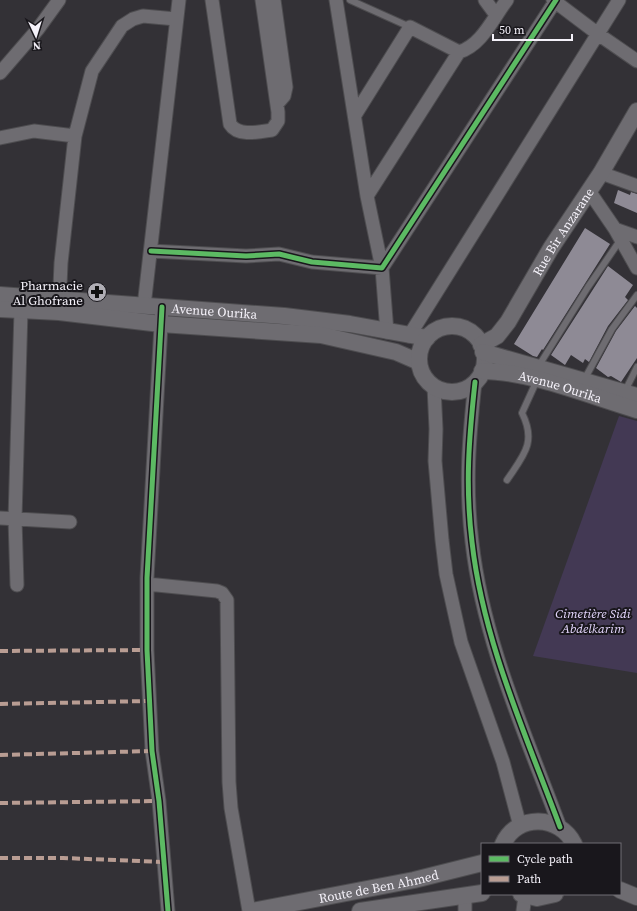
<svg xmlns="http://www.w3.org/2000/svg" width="637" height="911" viewBox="0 0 637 911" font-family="'Source Serif 4',serif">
  <rect width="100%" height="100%" fill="#333136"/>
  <path fill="#433954" d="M619 416 637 421V673L533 656Z"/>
  <path fill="#8e8a95" d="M618 190 630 195 631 192 637 194V213L614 203Z
    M585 228 610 244 543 350 542 349 537 357 533 356 514 344Z
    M608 266 633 285 625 297 628 300 608 326 589 362 585 359 583 363 571 355 565 365 551 355Z
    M635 306 637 308V358L621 382 611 376 608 377 596 368 616 331Z"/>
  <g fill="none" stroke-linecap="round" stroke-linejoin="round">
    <defs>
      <path id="service" d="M350 0 410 27
        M538 367 588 287 621 239
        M584 380 612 329 637 295
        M625 391 637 367
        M507 480C523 456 537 443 522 413L537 380"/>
      <path id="minor" d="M212 0 230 124C238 137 259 132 272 130L278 121V112L262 0
        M274 0 286 87 284 96 277 104
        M336 0 367 196 382 268 387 332
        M485 0 496 15
        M553 0 598 34 637 61
        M0 73 38 29 59 0
        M355 115 410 27 459 52
        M0 138 34 131 75 136
        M601 173 637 186
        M589 191 615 229 637 268
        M367 196 459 52C482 45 493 18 507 0
        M615 229 637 237
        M151 251 246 256 279 254 312 262 382 268 556 0
        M144 306 179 0
        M162 307 147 578V650L152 751 159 801 168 911
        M59 309 61 263 75 136 92 71 122 26 133 19 143 16 176 19
        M409 336 619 0
        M475 382C469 438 465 485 472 542 483 641 526 735 560 827
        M434 387 436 429 435 461 442 540 446 574 461 642 503 762 520 826
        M0 518 70 522
        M147 584 217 591 222 593 227 600 229 782 231 808 249 911
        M17 585 15 519 21 310
        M465 911V896
        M523 911 525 896"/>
      <g id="tertiary">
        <path id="s1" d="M0 295 284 316 350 324 427 338"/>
        <path d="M0 309 59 312 161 324 321 335 396 352 419 362"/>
        <circle cx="452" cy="359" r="33"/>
        <path id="s2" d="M481 345 497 336 508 322 551 248 601 173 637 111"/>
        <path d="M483 352 637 396"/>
        <path id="s3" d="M482 371C530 371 590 396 637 410"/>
        <path d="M503 844C517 813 560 815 574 844"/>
        <path d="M620 890 637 897"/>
        <path d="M521 894 537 898 555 894"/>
        <path id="s4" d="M252 911 414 880 482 863"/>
        <path d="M360 911 482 893"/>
      </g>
    </defs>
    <use href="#service" stroke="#4e4d50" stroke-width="8"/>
    <use href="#minor" stroke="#4e4d50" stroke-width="15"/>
    <use href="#tertiary" stroke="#4e4d50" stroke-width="18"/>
    <use href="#service" stroke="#6e6c71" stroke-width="6"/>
    <use href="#minor" stroke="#6e6c71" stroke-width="13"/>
    <use href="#tertiary" stroke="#6e6c71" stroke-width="16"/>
    <path stroke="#b99d93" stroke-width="4" stroke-dasharray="8 4" stroke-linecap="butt" d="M0 651 147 650
      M0 704 149 701
      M0 755 152 751
      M0 803 159 801
      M0 858H63L164 862"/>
    <defs>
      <path id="cycleway" d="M151 251 246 256 279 254 312 262 382 268 556 0
        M162 307 147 578V650L152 751 159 801 168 911
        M475 382C469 438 465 485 472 542 483 641 526 735 560 827"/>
    </defs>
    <use href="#cycleway" stroke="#19171c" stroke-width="8"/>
    <use href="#cycleway" stroke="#5cba63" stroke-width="5"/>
  </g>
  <defs>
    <symbol id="pharmacy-disc" viewBox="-11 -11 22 22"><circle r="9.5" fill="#b0aeb5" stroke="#19171c"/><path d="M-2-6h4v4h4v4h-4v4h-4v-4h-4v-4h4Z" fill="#111"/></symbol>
  </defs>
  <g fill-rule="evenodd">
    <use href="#pharmacy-disc" x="86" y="281" width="22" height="22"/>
  </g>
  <g text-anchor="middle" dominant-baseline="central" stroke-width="4" stroke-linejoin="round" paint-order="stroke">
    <g font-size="13" fill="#f4f1f9" stroke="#19171c">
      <text stroke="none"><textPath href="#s2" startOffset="142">Rue Bir Anzarane</textPath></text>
      <text stroke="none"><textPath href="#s1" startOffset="215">Avenue Ourika</textPath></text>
      <text stroke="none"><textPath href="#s3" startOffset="80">Avenue Ourika</textPath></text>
      <text stroke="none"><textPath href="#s4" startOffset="129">Route de Ben Ahmed</textPath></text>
    </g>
    <g font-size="13" fill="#f4f1f9" stroke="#19171c" text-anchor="end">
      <text x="83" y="285">Pharmacie<tspan x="83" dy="15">Al Ghofrane</tspan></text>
    </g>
    <g font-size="13" font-style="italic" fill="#e6d8ff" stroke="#19171c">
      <text x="593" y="613">Cimetière Sidi<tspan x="593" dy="15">Abdelkarim</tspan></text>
    </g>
  </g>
  <rect x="481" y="843" width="140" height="52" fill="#19171c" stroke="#716e74"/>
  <rect x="489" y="856" width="20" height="6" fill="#5cba63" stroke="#716e74"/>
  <text x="517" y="863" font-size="12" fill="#f4f1f9">Cycle path</text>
  <rect x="489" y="876" width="20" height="6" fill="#b99d93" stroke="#716e74"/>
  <text x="517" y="883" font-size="12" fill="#f4f1f9">Path</text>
  <g transform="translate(36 36) rotate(176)" stroke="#19171c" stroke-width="3" paint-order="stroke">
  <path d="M0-3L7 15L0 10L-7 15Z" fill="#f4f1f9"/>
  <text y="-6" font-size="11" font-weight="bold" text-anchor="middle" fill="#f4f1f9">N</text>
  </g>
  <path d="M493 34v6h79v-6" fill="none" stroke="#f4f1f9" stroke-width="2"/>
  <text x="499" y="34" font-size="12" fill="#f4f1f9" stroke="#19171c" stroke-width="3" paint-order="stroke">50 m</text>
</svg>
